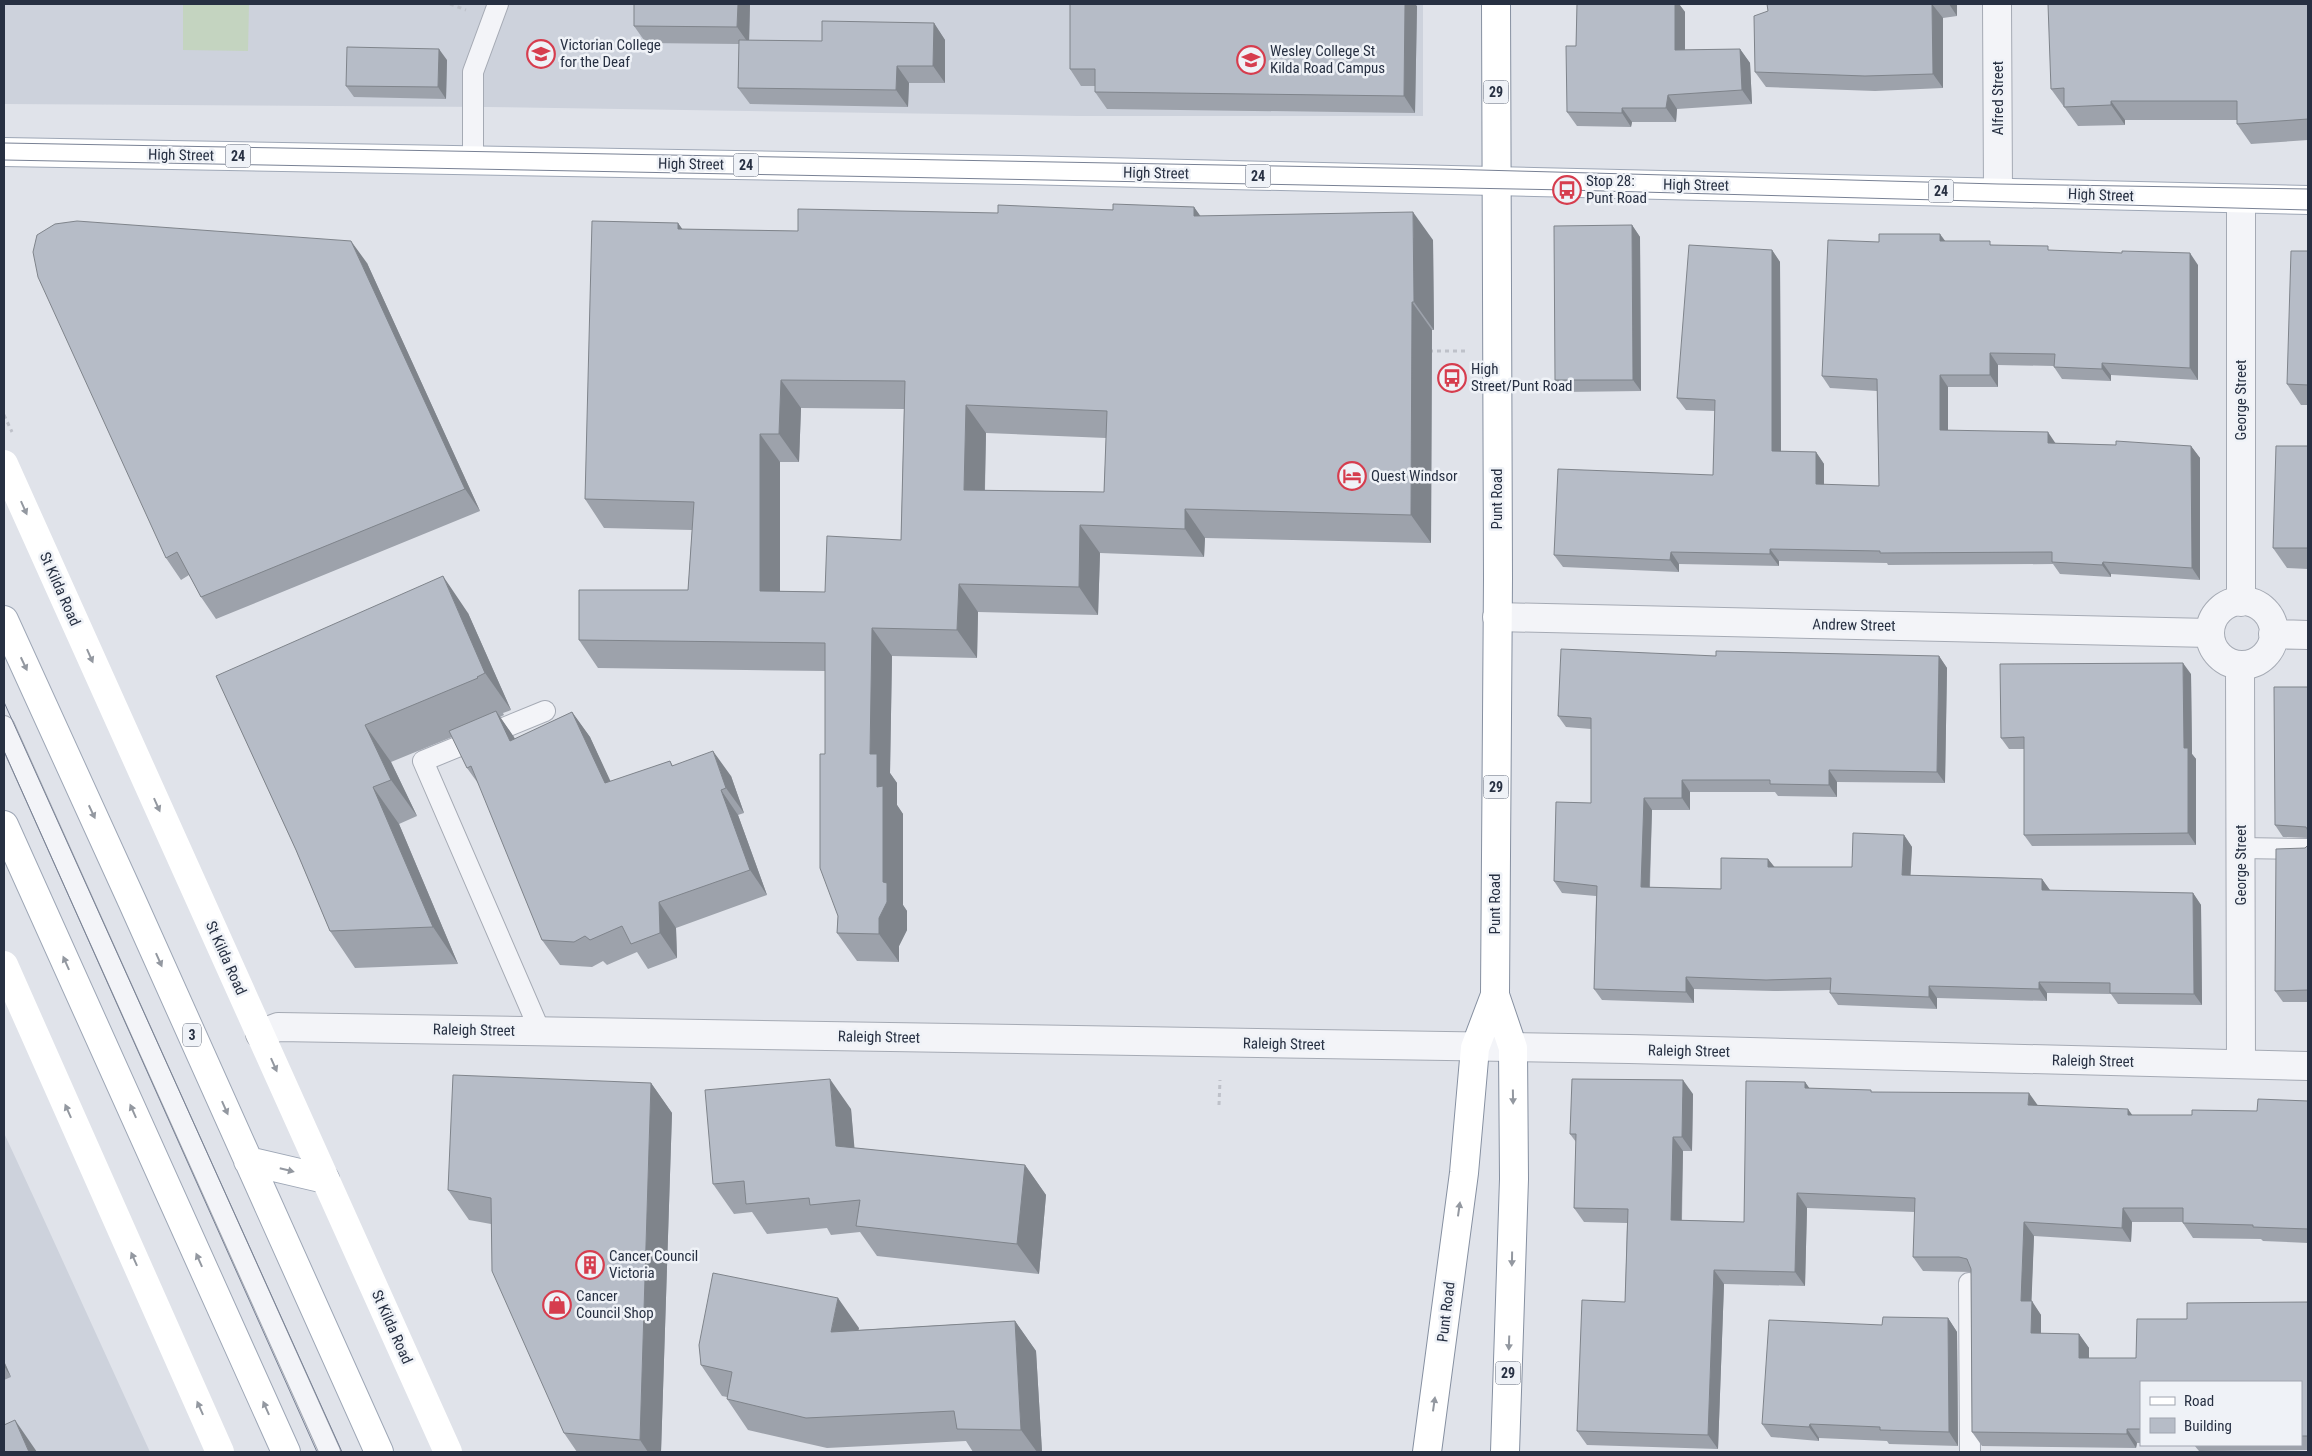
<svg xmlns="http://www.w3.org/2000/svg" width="2312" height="1456" viewBox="0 0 2312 1456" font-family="'Roboto Condensed',sans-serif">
  <rect width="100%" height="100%" fill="#e0e3ea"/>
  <path fill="#cdd2dc" d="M4 4H1423V116H1078L487 107 4 104Z
    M4 1133 35 1200 150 1452H4Z"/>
  <path fill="#c4d4c0" d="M183 4H249L248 51 183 50Z"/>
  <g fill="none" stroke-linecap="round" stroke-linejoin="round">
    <defs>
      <path id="service" d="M473 161V72L498 4
        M4 726 330 1452
        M2241 848 2308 849
        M540 1031 423 761 545 711
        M1969 1283 1970 1452"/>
      <path id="minor" d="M1997 4 1998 192
        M2241 199V602
        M2210 633a32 32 0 1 1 64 0a32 32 0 1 1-64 0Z
        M1497 617 2210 633
        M2273 634 2308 635
        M2240 665 2241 1064
        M260 1034 278 1027 1629 1049 2308 1066"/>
      <path id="primary" d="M4 152 1019 170 2308 200
        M4 620 132 901 379 1452
        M4 825 286 1452
        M248 1161 325 1179"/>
      <path id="trunk" d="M1496 4 1498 578 1495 995 1513 1048 1514 1179 1505 1452
        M1427 1452 1464 1173 1475 1048 1495 995"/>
    </defs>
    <use href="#service" stroke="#a5aab4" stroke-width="22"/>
    <use href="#minor" stroke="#a5aab4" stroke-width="30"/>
    <use href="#primary" stroke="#9ea7b6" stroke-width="30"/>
    <use href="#trunk" stroke="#8690a1" stroke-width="30"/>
    <path stroke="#bec1c9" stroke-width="3" stroke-dasharray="4 4" stroke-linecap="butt" d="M450 4 466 10
      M1429 351H1465
      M4 415 12 432
      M1219 1105 1220 1080"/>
    <use href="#service" stroke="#f3f4f8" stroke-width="20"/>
    <use href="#minor" stroke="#f3f4f8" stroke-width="28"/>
    <path stroke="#fff" stroke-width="28" d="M4 464 448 1452
      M4 965 220 1452"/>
    <use href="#primary" stroke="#fff" stroke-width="28"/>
    <use href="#trunk" stroke="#fff" stroke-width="28"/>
    <path stroke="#788194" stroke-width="1" d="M4 143 1443 169 1998 184 2308 189
      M4 160 1567 190 2308 210
      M4 702 342 1452
      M4 751 317 1452"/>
  </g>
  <path fill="#9da2ab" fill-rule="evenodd" d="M634 4H750L749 40 822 41 934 23 945 40V83H909L908 107 750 104 738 88 739 44 646 43 634 26Z
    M1577 4H1679L1685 12V50L1740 49 1750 63 1752 104 1677 109 1676 122H1632L1631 127 1577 126 1567 112 1576 46Z
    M1767 4H1957V16L1943 18V88L1875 91 1766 87 1755 72 1768 11Z
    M2308 4V140L2251 144 2237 124V120H2125V125L2078 126 2051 89Z
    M1417 6 1415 113 1107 109 1095 92V86H1081L1070 69Z
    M447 60 446 99 354 97 346 86Z
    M1194 207 1200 216 1433 240 1434 330H1432L1431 543 1205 538 1204 557 1100 553 1098 615 978 612 977 658 892 656 890 773 897 783V805L903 814V905L907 911V930L899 946V962L857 961 837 933 838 916 825 754V671L598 668 579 640 688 590 692 530 604 528 585 499 678 223 682 229 798 231 998 213ZM801 408 904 409 901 540 825 592 780 591V462H799ZM986 433 1106 438 1104 492 985 490Z
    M1632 225 1640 237 1641 391 1563 392 1555 380Z
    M1946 241 1993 245 2198 265V380L2111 375V381L2062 379 2054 367V366L1998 365V387H1948V430L2056 443 2116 445 2191 446 2200 458V580L2111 574V577L2060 574 2053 564 1888 565 1887 563 1779 561V566L1679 564V572L1563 567 1554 555 1713 475 1715 411 1686 410 1677 398 1772 250 1780 262 1781 451 1816 452 1824 464V485L1879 486 1877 391 1830 388 1822 376 1879 242Z
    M2308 251V405H2301L2287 384Z
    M367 263 480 511 216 619 201 597 189 575 181 580 166 558Z
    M2308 446V569L2287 568 2273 548Z
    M468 613 511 710 503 713 504 715 500 717 515 739 572 712 590 737 610 782 670 761 673 766 731 776 744 813 738 815 767 895 676 928 677 958 648 969 637 952 607 965 603 961 592 967 560 965 542 940 480 786 467 768 452 737 391 762 417 816 399 824 458 964 355 968 330 931 296 850 216 676Z
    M1716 656H1939L1947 668 1945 783 1837 782V797L1778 796 1775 792H1690V810H1652L1650 887 1721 889 1768 859 1774 867H1852L1904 835 1912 847 1910 875 2042 879 2050 891 2193 893 2201 905 2202 1005 2118 1004 2111 994 2047 993V1001L1937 998V1009L1838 1005 1830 993 1831 990 1774 991 1694 989V1003L1602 1000 1594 989 1596 896 1562 893 1554 881 1591 803V729L1566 727 1558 716Z
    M2191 674 2192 754 2196 759V845L2032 846 2024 835V749H2009L2001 738Z
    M2308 687V838L2283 837 2275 825Z
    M2308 845V1002H2283L2275 991 2305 848Z
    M1805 1082 1809 1088 1873 1092 2037 1105 2132 1115H2192L2257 1111 2308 1101V1243L2263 1241 2261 1239 2193 1238 2183 1223V1222H2132L2131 1242 2034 1236 2031 1301 2041 1315V1334H2079L2089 1348V1358H2136L2187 1319 2308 1302V1450L2199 1451 2194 1445H2301V1382H2141V1443H2137L2136 1448 1982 1446 1972 1432 1971 1272 1923 1271 1913 1257 1915 1212 1807 1208 1805 1286 1724 1284 1718 1449 1587 1445 1577 1431 1625 1302 1627 1223 1584 1222 1574 1208 1576 1142 1570 1134 1693 1094 1692 1151H1683L1682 1220 1744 1222Z
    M651 1083 672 1113 661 1452H577L564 1433 491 1224 469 1220 448 1190Z
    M851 1109 854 1148 1025 1165 1046 1195 1039 1274 877 1256 860 1232 831 1235 827 1228 767 1234 752 1212 734 1214 713 1184Z
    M1948 1318 1957 1332 1958 1446 1889 1444 1887 1441 1819 1438V1441L1771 1437 1762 1424 1882 1325Z
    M1015 1321 1036 1351 1042 1452H973L966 1441 827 1448 748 1430 727 1399V1397L722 1396 701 1365 859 1328 858 1330Z
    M4 1361 11 1377 4 1380Z"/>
  <path fill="#7f848b" d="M738 4H750L749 44 737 27Z
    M1405 4H1415L1417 6 1415 113 1404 96Z
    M1675 4H1679L1685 12V64L1675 50Z
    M1932 4 1943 18V88L1933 74Z
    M1949 4H1957V16Z
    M934 23 945 40V83L933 66Z
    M439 49 447 60 446 99 438 87Z
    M1740 49 1750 63 1752 104 1742 90Z
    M897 66 909 83 908 107 896 90Z
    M1668 95 1677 109 1676 122 1666 108Z
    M2111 101 2125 120V125L2111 105Z
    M1622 108 1632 122 1631 127 1622 113Z
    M1194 207 1214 235 1194 216Z
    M1413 212 1433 240 1434 330 1414 302Z
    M678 223 698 251 678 229Z
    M1632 225 1640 237 1641 391 1633 380Z
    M1940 234 1949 246 1940 241Z
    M351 241 367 263 480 511 465 489Z
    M1772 250 1780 262 1781 463 1772 451Z
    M2190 253 2198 265V380L2190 368Z
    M1412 302 1432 330 1431 543 1411 515Z
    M1990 353 1998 365V387L1990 375Z
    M2102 363 2111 375V381L2102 369Z
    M1940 375 1948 387V442L1940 430Z
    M781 380 801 408 799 462 779 434Z
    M966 405 986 433 984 518 964 490Z
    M2048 432 2056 444 2048 443Z
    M760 434 780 462V619L760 591Z
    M2191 446 2200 458V580L2192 568Z
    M1816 452 1824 464V496L1816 484Z
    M1185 509 1205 538 1204 557 1185 529Z
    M1080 525 1100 553 1098 615 1079 587Z
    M1770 549 1779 561V566L1770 554Z
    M1671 552 1679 564V572L1670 560Z
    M2103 562 2111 574V577L2102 565Z
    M443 576 468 613 511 710 485 673Z
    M959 584 978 612 977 658 957 630Z
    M872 628 892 656 890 773 897 783V805L903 814V905L907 911V930L899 946V962L879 934V918L883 882 870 754Z
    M1939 656 1947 668 1945 783 1937 772Z
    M2183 663 2191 674 2192 754 2196 759V845L2188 833 2184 748Z
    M496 711 514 737 528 766 510 741Z
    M572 712 590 737 623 808 605 783Z
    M365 725 391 762 417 816 391 780Z
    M713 751 731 776 744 813 726 788Z
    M1829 770 1837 782V797L1829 785Z
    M1682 780 1690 792V810L1682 798Z
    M373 787 399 824 458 964 433 927Z
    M721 790 738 815 767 895 750 870Z
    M1644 798 1652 810 1649 898 1641 887Z
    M1904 835 1912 847 1910 886 1902 875Z
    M1768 859 1777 870 1768 867Z
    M2042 879 2050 890V902L2042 890Z
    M2193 893 2201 905 2202 1005 2194 994Z
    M659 902 676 928 677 958 660 933Z
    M1686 977 1694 989V1003L1686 992Z
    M2039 982 2047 993V1001L2039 989Z
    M1929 986 1937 998V1009L1929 997Z
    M830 1079 851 1109 857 1176 836 1146Z
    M1683 1080 1693 1094 1692 1151 1682 1137Z
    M1805 1082 1815 1096 1805 1088Z
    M651 1083 672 1113 661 1452H648L640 1440Z
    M2029 1093 2039 1107 2028 1105Z
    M2128 1109 2138 1123 2128 1115Z
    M1673 1137 1683 1151 1681 1234 1671 1220Z
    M1025 1165 1046 1195 1039 1274 1017 1244Z
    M1797 1193 1807 1208 1805 1286 1795 1272Z
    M2123 1208 2132 1222 2131 1242 2122 1228Z
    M2024 1222 2034 1236 2031 1315 2021 1301Z
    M1714 1270 1724 1284 1718 1449 1708 1435Z
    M838 1298 859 1328 852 1362 831 1332Z
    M2032 1301 2041 1315V1348L2031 1333Z
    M1948 1318 1957 1332 1958 1446 1949 1432Z
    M1015 1321 1036 1351 1042 1452H1037L1021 1430Z
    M2079 1334 2089 1348V1372L2079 1358Z
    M4 1361 11 1377 4 1366Z
    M15 1420 37 1452H29Z
    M1810 1424 1819 1438V1441L1809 1427Z
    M2127 1429 2137 1443 2136 1448 2127 1434Z"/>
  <path fill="#b6bcc7" stroke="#7f848b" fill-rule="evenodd" d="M634 4H738L737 27 634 26Z
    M1070 4H1405L1404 96 1095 92V69H1070Z
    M1577 4H1675V50L1740 49 1742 90 1668 95 1666 108H1622V113L1567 112 1566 46H1576Z
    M1767 4H1932L1933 74 1865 76 1755 72 1754 16 1768 11Z
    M2048 4H2308V119L2237 124V101H2111V105L2064 107V88L2051 89Z
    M822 21 934 23 933 66H897L896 90 738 88 739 40 822 41Z
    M347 47 439 49 438 87 346 86Z
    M1113 204 1194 207V216L1413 212 1414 302H1412L1411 515 1185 509V529L1080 525 1079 587 959 584 957 630 872 628 870 754H877V787L883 786V882L887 883V902L879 918V934L837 933 838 916 820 868V754H825V643L579 640V590H688L694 502 585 499 592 221 678 223V229L798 231V209L998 213V205L1113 210ZM781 380 905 381 901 540 827 536 825 592 760 591V434H779ZM966 405 1107 411 1104 492 964 490Z
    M77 221 351 241 465 489 201 597 177 552 166 558 38 277 33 252 37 235 55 224Z
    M1632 225 1633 380H1555L1554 226Z
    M1879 234H1940V241H1990V245L2048 246V250L2122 253V251L2190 253V368L2102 363V369L2054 367 2055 354 1990 353V375H1940V430L2048 432V443L2116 445V441L2191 446 2192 568 2103 562 2102 565 2052 562V552L1880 553V551L1770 549V554L1671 552 1670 560 1554 555 1558 469 1713 475 1715 400 1677 398 1689 245 1772 250V451L1816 452V484L1879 486 1877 379 1822 376 1828 240 1879 242Z
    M2291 251H2308V385L2287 384Z
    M2276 446H2308V548H2273Z
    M443 576 485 673 477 677 478 678 365 725 391 780 373 787 433 927 330 931 296 850 216 676Z
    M1561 649 1716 656V651L1939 656 1937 772 1829 770V785L1770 784V780H1682V798H1644L1641 887 1721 889V858L1768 859V867H1852L1853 833 1904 835 1902 875 2042 879V890L2193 893 2194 994 2110 993V983L2039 982V989L1929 986V997L1830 993 1831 978 1766 980 1686 977V992L1594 989 1597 886 1554 881 1556 802 1591 803V718L1558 716Z
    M2183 663 2184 748H2188V833L2024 835V737L2001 738 2000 664Z
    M2274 687H2308V831L2306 827 2275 825Z
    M496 711 510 741 572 712 605 783 670 761 672 766 713 751 726 788 721 790 750 870 659 902 660 933 631 944 622 926 590 940 585 936 574 942 542 940 471 766 467 768 449 731Z
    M2308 845V990L2275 991 2276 849 2305 848Z
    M453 1075 651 1083 640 1440 564 1433 492 1271 491 1198 448 1190Z
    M830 1079 836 1146 1025 1165 1017 1244 856 1226 860 1200 810 1205 809 1198 746 1204 744 1181 713 1184 705 1090Z
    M1572 1079 1683 1080 1682 1137H1673L1671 1220 1744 1222 1746 1081 1805 1082V1088L1871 1090V1092L2029 1093 2028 1105 2128 1109V1115H2192V1110L2257 1111 2258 1099 2308 1101V1229L2253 1227V1225L2183 1223V1208H2123L2122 1228 2024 1222 2021 1301H2032L2031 1333 2079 1334V1358H2136L2137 1319H2187V1303L2308 1302V1436H2301V1382H2141V1429H2127V1434L1972 1432 1971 1269 1967 1259 1959 1257H1913L1915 1198 1797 1193 1795 1272 1714 1270 1708 1435 1577 1431 1582 1300 1625 1302 1628 1209 1574 1208 1576 1134H1570Z
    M713 1273 838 1298 831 1332 1015 1321 1021 1430 957 1429 954 1411 806 1418 727 1399 732 1372 701 1365 699 1345Z
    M1883 1317 1948 1318 1949 1432 1880 1430V1427L1810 1424 1809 1427 1762 1424 1769 1320 1882 1325Z
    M15 1420 29 1452H4V1425Z"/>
  <defs><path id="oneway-solid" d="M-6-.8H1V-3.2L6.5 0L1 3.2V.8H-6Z" transform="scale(1.25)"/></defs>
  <g fill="#9398a0">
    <use href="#oneway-solid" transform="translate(24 508) rotate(66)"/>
    <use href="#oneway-solid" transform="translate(90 656) rotate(66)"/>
    <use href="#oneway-solid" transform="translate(24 664) rotate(65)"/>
    <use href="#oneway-solid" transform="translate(157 805) rotate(66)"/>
    <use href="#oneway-solid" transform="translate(92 812) rotate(65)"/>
    <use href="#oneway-solid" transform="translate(159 960) rotate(66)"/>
    <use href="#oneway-solid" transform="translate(66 963) rotate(-114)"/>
    <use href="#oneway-solid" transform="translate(274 1065) rotate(66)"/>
    <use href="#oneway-solid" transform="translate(1513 1097) rotate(89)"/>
    <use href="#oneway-solid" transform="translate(225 1108) rotate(66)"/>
    <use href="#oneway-solid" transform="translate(68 1111) rotate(-114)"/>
    <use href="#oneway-solid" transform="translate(133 1111) rotate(-114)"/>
    <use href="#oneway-solid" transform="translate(287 1170) rotate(14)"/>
    <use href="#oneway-solid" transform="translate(1459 1209) rotate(-82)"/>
    <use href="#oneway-solid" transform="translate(134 1259) rotate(-114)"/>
    <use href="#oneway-solid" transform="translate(1512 1259) rotate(91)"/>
    <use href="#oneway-solid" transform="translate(199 1260) rotate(-114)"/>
    <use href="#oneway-solid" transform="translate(1509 1343) rotate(92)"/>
    <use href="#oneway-solid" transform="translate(1434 1404) rotate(-82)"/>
    <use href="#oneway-solid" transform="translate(200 1408) rotate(-114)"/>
    <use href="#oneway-solid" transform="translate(266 1408) rotate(-114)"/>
  </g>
  <defs>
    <symbol id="school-ring" viewBox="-11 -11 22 22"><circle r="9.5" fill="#eff2f7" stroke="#d63d4e" stroke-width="1.5"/><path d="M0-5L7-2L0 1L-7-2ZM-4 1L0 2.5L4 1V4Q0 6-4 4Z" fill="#d63d4e"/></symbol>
    <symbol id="bus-ring" viewBox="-11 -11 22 22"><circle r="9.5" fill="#eff2f7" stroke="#d63d4e" stroke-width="1.5"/><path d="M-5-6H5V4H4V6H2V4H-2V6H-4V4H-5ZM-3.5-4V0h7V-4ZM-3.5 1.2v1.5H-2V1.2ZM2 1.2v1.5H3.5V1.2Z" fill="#d63d4e"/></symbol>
    <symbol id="hotel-ring" viewBox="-11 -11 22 22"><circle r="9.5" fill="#eff2f7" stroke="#d63d4e" stroke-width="1.5"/><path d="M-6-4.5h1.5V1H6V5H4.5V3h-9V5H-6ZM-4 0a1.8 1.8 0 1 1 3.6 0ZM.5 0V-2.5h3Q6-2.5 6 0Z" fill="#d63d4e"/></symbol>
    <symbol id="building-ring" viewBox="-11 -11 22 22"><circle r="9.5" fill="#eff2f7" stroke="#d63d4e" stroke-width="1.5"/><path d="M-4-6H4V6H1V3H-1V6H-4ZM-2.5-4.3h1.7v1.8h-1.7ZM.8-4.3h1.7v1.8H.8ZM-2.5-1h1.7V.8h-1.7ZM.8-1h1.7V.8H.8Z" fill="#d63d4e"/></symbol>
    <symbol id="shop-ring" viewBox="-11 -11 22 22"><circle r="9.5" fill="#eff2f7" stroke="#d63d4e" stroke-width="1.5"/><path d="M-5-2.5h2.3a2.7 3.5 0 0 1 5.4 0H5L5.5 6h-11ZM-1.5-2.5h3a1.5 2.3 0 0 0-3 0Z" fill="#d63d4e"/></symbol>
  </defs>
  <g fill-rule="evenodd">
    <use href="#school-ring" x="525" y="38" width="32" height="32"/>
    <use href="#school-ring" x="1235" y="44" width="32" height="32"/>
    <use href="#bus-ring" x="1551" y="174" width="32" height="32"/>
    <use href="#bus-ring" x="1436" y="362" width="32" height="32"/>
    <use href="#hotel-ring" x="1336" y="460" width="32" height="32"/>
    <use href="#building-ring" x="574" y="1249" width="32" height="32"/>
    <use href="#shop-ring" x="541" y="1289" width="32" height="32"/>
  </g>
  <g text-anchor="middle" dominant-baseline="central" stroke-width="5" stroke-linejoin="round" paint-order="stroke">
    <g fill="#eff2f7" stroke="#636a78" stroke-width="1">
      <rect x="1483.5" y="80.5" width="25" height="23" rx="4"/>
      <rect x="225.5" y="144.5" width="25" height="23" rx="4"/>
      <rect x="733.5" y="153.5" width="25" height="23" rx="4"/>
      <rect x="1245.5" y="164.5" width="25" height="23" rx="4"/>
      <rect x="1928.5" y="179.5" width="25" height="23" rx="4"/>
      <rect x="1483.5" y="775.5" width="25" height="23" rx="4"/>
      <rect x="183" y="1023.5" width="18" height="23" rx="4"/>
      <rect x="1495.5" y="1361.5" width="25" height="23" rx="4"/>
    </g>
    <g font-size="14" font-weight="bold" fill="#273042">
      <text x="1496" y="92">29</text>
      <text x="238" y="156">24</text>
      <text x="746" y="165">24</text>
      <text x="1258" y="176">24</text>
      <text x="1941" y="191">24</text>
      <text x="1496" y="787">29</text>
      <text x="192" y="1035">3</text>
      <text x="1508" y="1373">29</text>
    </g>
    <g font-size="15" fill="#273042" stroke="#eff2f7" text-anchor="start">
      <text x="560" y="45">Victorian College<tspan x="560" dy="17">for the Deaf</tspan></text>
      <text x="1270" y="51">Wesley College St<tspan x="1270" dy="17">Kilda Road Campus</tspan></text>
      <text x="1586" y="181">Stop 28:<tspan x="1586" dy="17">Punt Road</tspan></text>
      <text x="1471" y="369">High<tspan x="1471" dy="17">Street/Punt Road</tspan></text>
      <text x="1371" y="476">Quest Windsor</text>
      <text x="609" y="1256">Cancer Council<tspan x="609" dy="17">Victoria</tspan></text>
      <text x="576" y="1296">Cancer<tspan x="576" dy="17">Council Shop</tspan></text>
    </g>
    <g font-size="15" fill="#273042" stroke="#eff2f7">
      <text transform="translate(1998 98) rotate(-90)">Alfred Street</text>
      <text transform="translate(181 155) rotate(1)">High Street</text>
      <text transform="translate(691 164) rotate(1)">High Street</text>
      <text transform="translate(1156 173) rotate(1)">High Street</text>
      <text transform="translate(1696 185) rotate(1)">High Street</text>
      <text transform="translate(2101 195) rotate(2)">High Street</text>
      <text transform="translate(2241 400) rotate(-90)">George Street</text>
      <text transform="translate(1497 499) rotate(-90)">Punt Road</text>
      <text transform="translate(60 589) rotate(66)">St Kilda Road</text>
      <text transform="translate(1854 625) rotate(1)">Andrew Street</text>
      <text transform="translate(2241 865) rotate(-90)">George Street</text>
      <text transform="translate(1495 904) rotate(-90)">Punt Road</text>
      <text transform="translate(226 958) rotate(66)">St Kilda Road</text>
      <text transform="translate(474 1030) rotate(1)">Raleigh Street</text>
      <text transform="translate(879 1037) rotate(1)">Raleigh Street</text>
      <text transform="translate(1284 1044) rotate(1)">Raleigh Street</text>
      <text transform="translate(1689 1051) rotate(1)">Raleigh Street</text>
      <text transform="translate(2093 1061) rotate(1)">Raleigh Street</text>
      <text transform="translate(1446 1312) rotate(-83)">Punt Road</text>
      <text transform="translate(392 1327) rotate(66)">St Kilda Road</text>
    </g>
  </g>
  <rect width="2312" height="1456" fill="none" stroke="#273042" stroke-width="10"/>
  <rect x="2140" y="1381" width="162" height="65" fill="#eff2f7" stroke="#9fa4af"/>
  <rect x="2150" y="1397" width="25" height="8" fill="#ffffff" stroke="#9fa4af"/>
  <text x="2184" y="1406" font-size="15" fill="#273042">Road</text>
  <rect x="2150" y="1418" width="25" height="15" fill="#b6bcc7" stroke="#9fa4af"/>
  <text x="2184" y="1431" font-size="15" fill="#273042">Building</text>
</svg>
